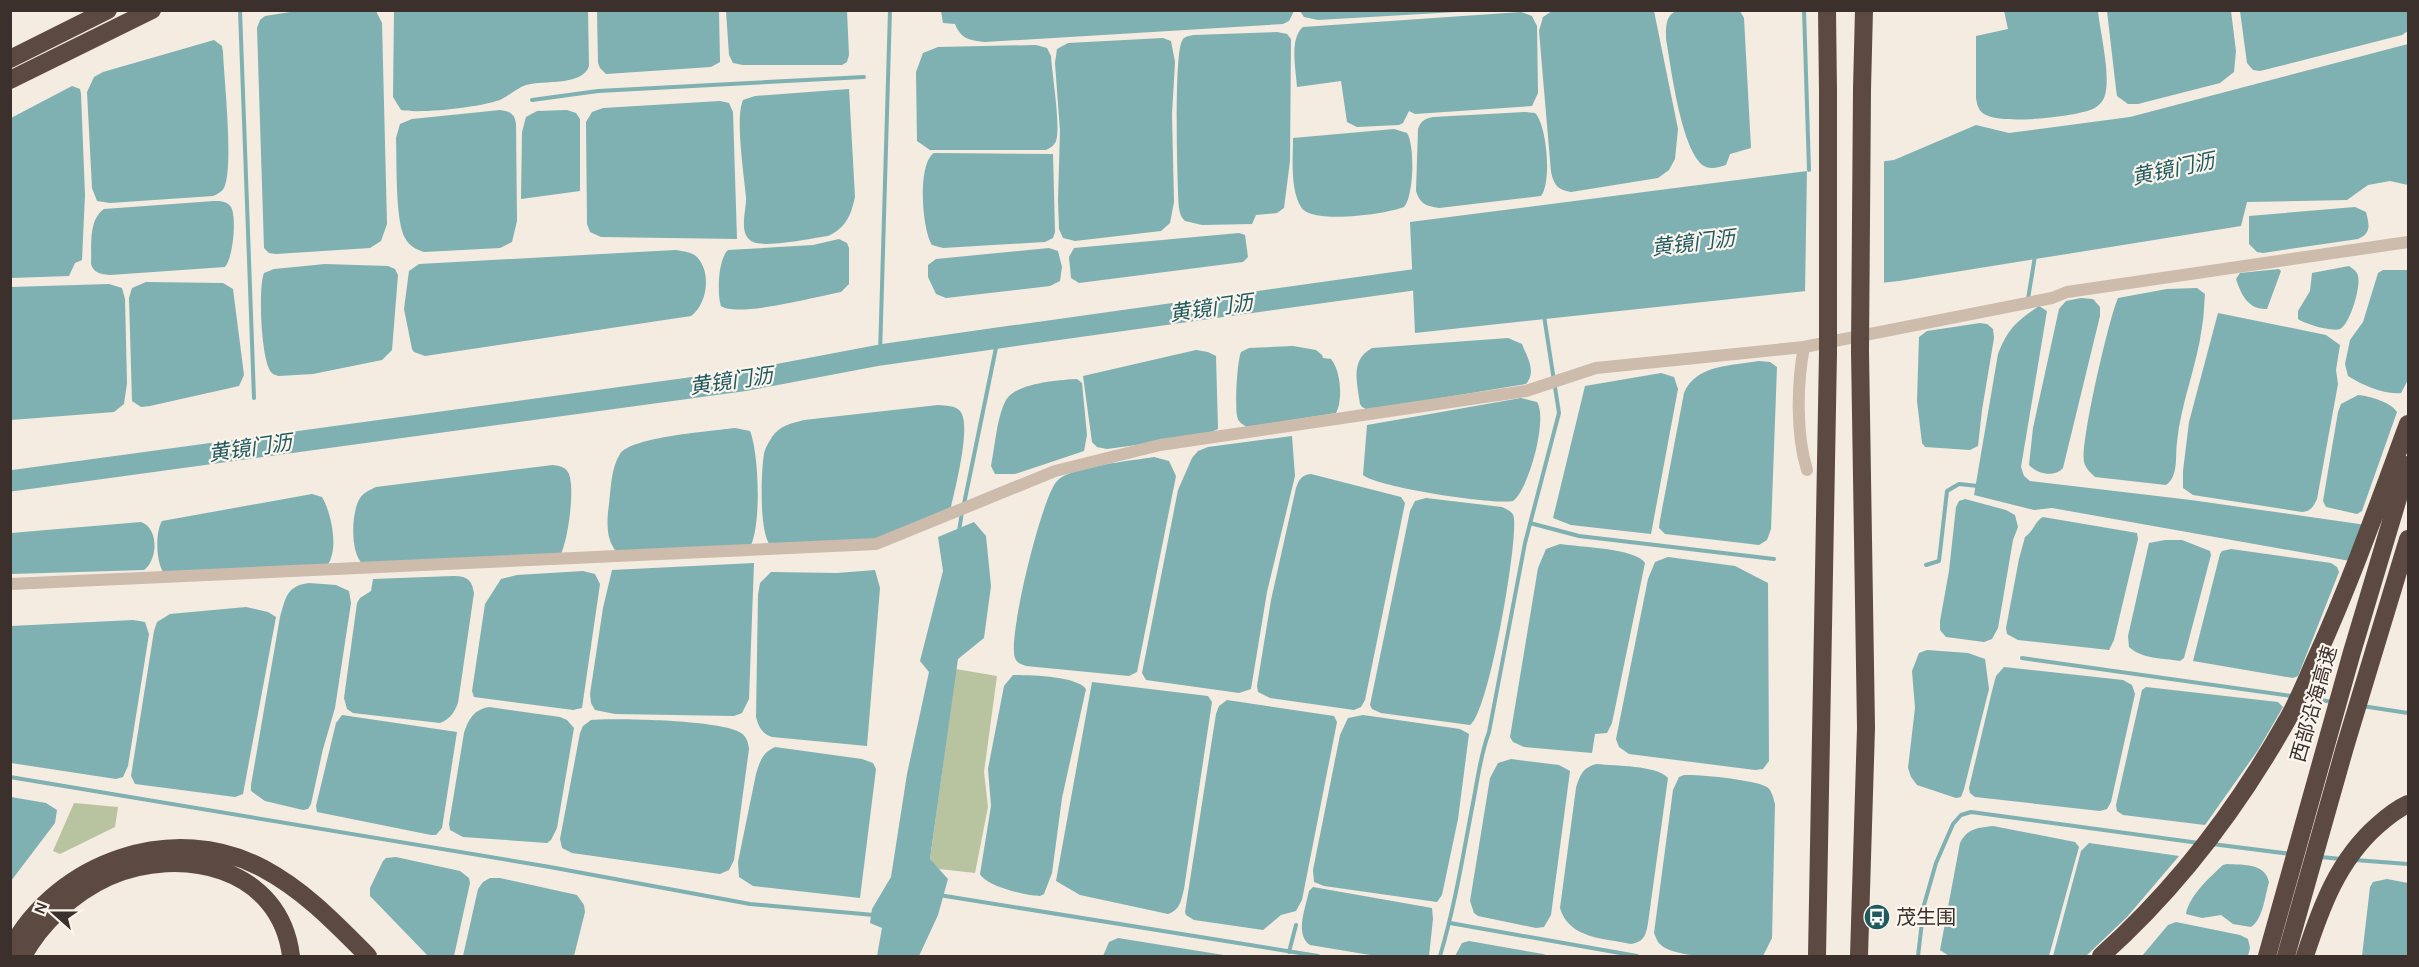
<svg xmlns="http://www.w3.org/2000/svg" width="2419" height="967" viewBox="0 0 2419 967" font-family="Karla,'Noto Sans SC',sans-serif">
  <rect width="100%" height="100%" fill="#f4ebe1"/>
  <path fill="#b8c4a0" d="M956 669 997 676 984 772 988 807 975 873 939 869 930 860Z
    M74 803 118 807 115 827 60 854 53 851Z"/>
  <path fill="#7fb0b2" d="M303 10 376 11 382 23 387 224 381 241 370 248 276 254 269 253 264 248 257 28 260 20 265 16Z
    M1679 10 1740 11 1744 18 1751 148 1730 154 1726 165C1719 167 1711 170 1704 166 1681 151 1671 66 1666 39 1666 27 1665 14 1679 10Z
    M394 11H588L589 66C583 86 544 80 526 85 517 88 510 95 502 99 485 107 419 114 401 110L393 97Z
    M597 11H719L720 62 711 67 606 74 600 68 598 63Z
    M726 11H847L849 55 847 62 842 65H743L733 63 729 55Z
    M941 11V10L1294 11 1289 21 1283 24 985 42C969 40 961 39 955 24L943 23Z
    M1300 11H1474L1318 20 1304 17Z
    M1552 11H1654L1678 129 1675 159 1669 170 1658 178 1571 192C1558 190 1554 185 1551 172L1539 31 1543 17Z
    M2004 11H2098C2100 32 2112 79 2104 98 2101 104 2096 108 2090 110 2071 117 2001 125 1984 114 1978 110 1977 104 1976 98V36L2008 29Z
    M2107 11H2231L2236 51 2234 72 2220 83 2138 104H2128L2117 96 2116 89Z
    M2240 11H2408V31L2402 35 2260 71 2253 70 2247 63Z
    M1521 12 1532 16 1537 26 1538 93 1532 106 1415 114 1409 111 1403 123 1399 125 1357 127 1347 122 1341 81 1297 87C1296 69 1289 39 1303 27Z
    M1277 32 1287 34 1291 39 1290 161 1284 208 1277 213 1256 215 1252 224 1202 225 1185 221C1181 217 1180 214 1179 208 1177 187 1174 53 1182 41 1184 36 1189 36 1194 35Z
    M1163 38 1171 41 1175 62 1172 114 1174 202 1170 223 1161 231 1075 241 1063 238 1059 229 1058 200 1060 131 1055 63 1057 49 1068 43Z
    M214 40 222 46 223 52C224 79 234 167 224 188 221 192 218 194 213 196L110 203 97 201 92 188 87 92 94 77 103 72Z
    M2408 44V185L2390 181 2368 185 2347 200 2247 202 2241 226 1899 281 1415 333 1410 222 1894 160 1976 125 2009 133 2130 117Z
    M1036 45 1047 48 1051 56C1052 74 1061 127 1056 141 1054 146 1050 148 1046 150H930L917 141 916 72 923 53 938 47Z
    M72 86 80 89 81 94 85 195 82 260 75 263 69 276 11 278V118Z
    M849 89 855 197C851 215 846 228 828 236 812 238 764 249 751 241 738 232 747 209 746 197 744 174 735 118 743 100L755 96Z
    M720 101 729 103 733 112 737 239 601 237 590 232 587 224 586 122 592 112 603 108Z
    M500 110C510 111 515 114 516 124L517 221 512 242 500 248 424 252C416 249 410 247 405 238 395 220 397 162 396 138L400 124 412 119Z
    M567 110 576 113 580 119V191L521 199 522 132 526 117 537 111Z
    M1525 112 1535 113C1547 125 1552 182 1541 196L1439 208C1426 206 1420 204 1416 191L1418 129C1421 121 1424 119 1433 117Z
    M1394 129 1407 133C1415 145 1414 196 1404 207 1387 214 1311 225 1301 207 1290 189 1293 158 1293 138Z
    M934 153 1053 154 1055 232 1053 238 1045 242 943 248 932 245C922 229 917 164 934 153Z
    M214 201C220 201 227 201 231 207 237 218 233 258 225 267L110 275C100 274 94 273 91 264 92 246 88 220 104 209Z
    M2355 207 2366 212C2369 224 2372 233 2358 239L2263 253 2257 252 2249 244V216Z
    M1239 233 1245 235 1248 257 1243 262 1079 283 1071 278 1069 257 1074 248Z
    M839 239 847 243 849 248V284L841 292C819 296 737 318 721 306 717 294 718 259 728 250L813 245Z
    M1049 248 1058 251 1062 267 1060 281 1050 286 946 298 936 294 928 277V265L936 259Z
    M675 250C682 251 692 252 697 257 712 273 707 304 691 316L425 356 414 352 412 349 404 309 409 271 419 264Z
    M325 264 388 266 395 269 398 275 392 350 382 360 313 374 279 376C276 375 273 375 271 372 261 360 258 287 264 273L274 269Z
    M2349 266C2353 269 2357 271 2358 276 2361 287 2350 324 2340 329 2332 332 2305 324 2298 319V311L2310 291 2312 273Z
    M2279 269 2281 271 2267 309C2248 310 2241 294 2236 279L2240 273Z
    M2383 270H2408V380L2401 393C2385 395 2362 385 2348 376L2345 364 2350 340 2363 322 2378 273Z
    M146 282 223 283 233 289 244 375 239 386 150 406 141 407 132 401 129 298 132 288Z
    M109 284 122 288 125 299 127 383 124 404 114 412 11 420V287Z
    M2197 288 2205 294C2204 305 2204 316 2202 327 2197 366 2181 402 2177 442 2175 456 2179 476 2166 485L2095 477C2090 472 2086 469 2084 462 2080 443 2109 318 2118 298L2167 289Z
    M2081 298 2093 299 2100 307V316L2063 468C2054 478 2037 474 2029 465L2033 428 2059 309 2066 301Z
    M2039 306 2047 311 2021 467 2024 476 2030 481 2191 500 2366 525 2350 561 2052 508 2034 510 1974 495 1998 354C2008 328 2017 321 2039 306Z
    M2218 313 2326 335 2340 345 2336 370 2338 384 2317 499C2313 507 2311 511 2302 512L2193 495 2183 488V471L2189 422Z
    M1980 323 1987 324 1993 329 1994 338 1982 410 1978 446 1970 450 1925 447 1922 443 1917 401 1919 337 1927 331Z
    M1508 338 1522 344C1527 357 1537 372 1526 384L1368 410 1362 407 1360 404C1357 382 1350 360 1372 348Z
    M1293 346 1316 350 1322 355 1323 358 1331 359C1341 371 1343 400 1336 413L1247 427C1242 424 1238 422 1237 416 1235 405 1237 362 1241 352L1249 348Z
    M1196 350 1208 352 1216 356 1218 429 1202 436 1107 449 1097 447 1092 442 1083 376Z
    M1759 361 1770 362 1777 367 1771 529 1767 540 1759 545 1665 534 1659 528 1660 520 1684 393C1696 364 1732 366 1759 361Z
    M1661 373 1674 377 1678 389 1651 534 1571 525 1553 518 1585 386Z
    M1077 379 1082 383 1087 435 1084 451 1015 474H995L991 466C995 447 997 416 1006 400 1016 383 1059 380 1077 379Z
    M2358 395C2369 396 2391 402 2397 412L2362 511 2357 514 2326 507 2323 501 2338 412 2341 404Z
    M1521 398 1537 402C1548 419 1529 489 1513 501 1493 505 1376 487 1363 475L1367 425Z
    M938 405C946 406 955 405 960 411 972 424 955 489 951 507L885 539 770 545C759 531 761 472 764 454 765 448 769 442 772 437 779 426 792 423 804 420Z
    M735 428 750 431C759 453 762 529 749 549L617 552C605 540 607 519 609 504 611 488 611 468 620 454 630 437 713 431 735 428Z
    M1292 436 1295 476 1267 592 1251 689 1239 693 1146 680 1142 673 1178 490 1192 458 1198 451 1208 447Z
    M1154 457 1169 461 1176 476 1137 672 1129 676 1026 666C1021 664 1017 663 1015 658 1007 639 1042 496 1057 481 1071 466 1132 461 1154 457Z
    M553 465C560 466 566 467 569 474 575 490 568 539 561 554L363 564C350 554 351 512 360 498 364 492 370 490 376 487Z
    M1311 474 1401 497 1405 503 1365 700 1361 707 1354 710 1270 698 1258 692 1257 686 1271 600 1296 488C1299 480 1301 475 1311 474Z
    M312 494 322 497C331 512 339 548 328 564L164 573C156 564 155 532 162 521Z
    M1426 498 1502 507C1508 510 1514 512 1514 519 1517 547 1489 712 1470 725L1381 713 1372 709 1370 705 1410 511 1415 501Z
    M1965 499 2006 510 2015 515 2018 527 2013 540 1998 628 1992 639 1984 642 1946 637 1940 630V621L1949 571 1956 507 1959 501Z
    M2043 517 2137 533 2138 539 2114 640 2109 650 2018 640 2007 634 2006 628 2019 559 2025 537C2034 531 2035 521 2043 517Z
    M141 522C159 528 158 560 144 570L11 574V533Z
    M974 522 986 536 991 586 984 638 958 659 930 859 948 879 938 915 919 956H877L882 928 870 923 872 909 891 877 907 774 929 672 920 661 943 571 938 537Z
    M2165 540H2182L2210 551 2211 555 2184 658 2180 661C2162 658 2142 659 2129 647L2128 636 2149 543Z
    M1560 544C1578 547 1636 548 1645 563L1612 723 1607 733 1595 734 1592 753 1524 747 1513 742 1510 737 1538 568 1546 549Z
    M2231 549 2331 563 2337 567 2339 572 2298 676 2293 678 2193 661 2220 554 2222 551Z
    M1668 557 1735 566 1768 583 1769 761 1763 769 1755 770 1629 754 1619 747 1616 739 1648 579 1655 562Z
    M754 563 749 699 742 713 734 716 615 714 595 710 591 703 590 694 603 608 612 570Z
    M875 570 880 588 867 746 772 737C762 733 759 728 756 717L758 595 760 583 771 572 837 573Z
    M583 571 595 574 600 584 582 708 573 710 474 697 472 691 485 604 501 579 517 575Z
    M453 576C466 576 472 579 474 593L458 703C454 713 450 719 440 723L353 713 347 709 344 698 357 603 360 598 371 591 373 579Z
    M309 583 336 585 349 591 351 603 335 708 323 749 311 804 308 809 303 810 265 801 251 791V785L280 617C286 598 286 586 309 583Z
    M246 607 268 612 276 617 243 794 235 797 135 784 131 776 154 631 157 622 170 614Z
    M133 620 145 622 149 634 128 766 123 777 116 779 11 763V626Z
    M1927 650 1968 653 1985 659 1989 689 1964 789 1961 797 1956 798 1917 785 1911 777 1908 768 1915 708 1912 671 1919 653Z
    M2004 667 2123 680 2132 685 2135 694 2111 802 2107 809 2100 811 1975 797 1970 793 1969 788 1992 691 1996 676Z
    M1013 675C1030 675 1077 676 1086 689L1062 798 1052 873 1044 894 1040 896C1026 896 986 886 980 874L991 806 988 769 1004 686Z
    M1092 682 1208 696 1212 702 1184 889C1181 901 1180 910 1168 914L1080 895 1056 881Z
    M2146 687 2278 702 2283 707 2258 750 2205 825 2123 815 2117 811 2116 805 2142 690Z
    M1227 700 1334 716 1337 722 1302 900 1296 911 1281 915 1263 930 1194 920 1186 915 1185 912 1216 714 1219 706Z
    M489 707 560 717 567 720 574 728 557 828 551 840 547 843 463 837 450 830 449 824 464 733C469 718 474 710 489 707Z
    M342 715 457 732 442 828 436 835H431L317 812 316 806 336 723Z
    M1363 715 1460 729 1469 734 1458 819 1442 895 1437 902 1324 886 1314 882 1313 870 1340 735 1348 718Z
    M591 720C617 718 722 720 741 733 747 737 748 742 749 749L734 860 729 870 720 874 572 853 562 848 560 839 580 733 583 726Z
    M775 747 862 759 873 763 876 769 860 898 753 886 739 877 738 862 756 774C760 761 762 753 775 747Z
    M1511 759 1559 765 1570 771 1551 915 1544 927 1536 928 1478 916 1474 913 1470 901 1490 778 1498 763Z
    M1597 764C1614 766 1657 765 1668 778L1648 923C1646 935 1644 942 1631 944 1604 938 1569 939 1560 908L1576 788C1580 775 1583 767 1597 764Z
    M1684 775C1697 774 1757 780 1767 787 1772 791 1773 797 1775 804L1772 938 1763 956C1740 957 1677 960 1661 945 1657 942 1656 937 1654 933L1673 790 1679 777Z
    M11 797 46 803 57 810 55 823 11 881Z
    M1993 826 2075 842 2079 847 2049 956H1949L1940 950 1960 843C1968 828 1977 828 1993 826Z
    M2089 843 2179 856 2127 917 2086 956H2053L2081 851Z
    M396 857 460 871 469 878 470 883 454 956H428L370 896V888L383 861 386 858Z
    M2227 864C2243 865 2265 863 2269 882 2265 895 2263 920 2251 927L2233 924 2221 915 2202 918 2186 914C2189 896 2210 877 2223 865Z
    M490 878H500L577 895 584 905 585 912 574 956H463L478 889 483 882Z
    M2387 879 2408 883V956H2362L2370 887 2373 882Z
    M1313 887 1432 908 1433 919 1429 956H1376L1310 945C1294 934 1306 907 1309 891Z
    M2176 922 2240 935 2248 939 2250 948 2248 956H2142L2168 925Z
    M1118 938 1230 956H1103L1109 942Z
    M1469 941 1543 954 1549 956H1455L1462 943Z"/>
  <path fill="#f4ebe1" d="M1884 158V286L1805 294 1807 168Z"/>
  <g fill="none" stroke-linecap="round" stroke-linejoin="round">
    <path stroke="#7fb0b2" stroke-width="4" d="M240 10 254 398
      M1804 10 1809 170
      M532 100 598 91 864 77
      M2028 299 2035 256
      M880 355 890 10
      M964 504 998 338
      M1530 523 1579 536 1774 559
      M959 531 962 512
      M1926 565 1939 561 1947 491 1959 484 1978 486
      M2022 658 2292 696
      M2305 698 2334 702
      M2362 706 2408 713
      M10 777 550 867 750 904 874 915
      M2212 844 2291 854
      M2320 857 2342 859
      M2355 860 2408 864
      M939 895 1318 956
      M1450 923 1637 956
      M1289 952 1296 925
      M1440 956C1455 906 1463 855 1473 803 1478 778 1480 756 1489 732L1525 543 1559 413 1544 316
      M1918 956 1924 905 1936 863 1953 824 1961 815 1971 812 2199 843"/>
    <path stroke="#7fb0b2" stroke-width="21" d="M10 481 748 380 880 355 998 338 1441 276"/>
    <path stroke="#cdbbac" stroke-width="12" d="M1804 347 2052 298 2067 292 2408 242
      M10 584 876 544 1055 471 1160 445 1526 391 1596 368 1804 347C1797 383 1796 435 1807 470"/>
    <path stroke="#5c4a42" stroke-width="18" d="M1827 10 1828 91
      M10 59 108 10
      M10 80 152 10
      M1862 89 1864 10
      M10 950C57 861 175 820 264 869 305 891 336 924 368 956
      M23 956C41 923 73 893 108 877 181 845 280 867 291 956
      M1817 956 1828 353
      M1859 956 1866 728 1860 351
      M2101 956C2175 890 2237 809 2286 722 2298 702 2307 678 2317 656 2351 581 2379 502 2408 424
      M2267 956 2352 652 2408 465
      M2286 956 2345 747 2408 539
      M2305 956C2321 907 2338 860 2378 825 2387 817 2397 809 2408 804"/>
    <path stroke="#5c4a42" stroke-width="18" d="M1828 91V353
      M1860 351 1862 89"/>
  </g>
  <defs>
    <symbol id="bus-disc" viewBox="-11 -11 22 22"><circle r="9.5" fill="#1f5a5e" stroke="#fbf5ee"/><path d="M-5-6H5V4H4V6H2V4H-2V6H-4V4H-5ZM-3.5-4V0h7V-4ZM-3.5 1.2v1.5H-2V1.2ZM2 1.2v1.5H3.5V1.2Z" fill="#fff"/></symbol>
  </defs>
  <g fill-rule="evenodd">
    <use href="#bus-disc" x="1862" y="902" width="30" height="30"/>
  </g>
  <g text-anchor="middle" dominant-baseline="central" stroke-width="4.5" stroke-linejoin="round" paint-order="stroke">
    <g font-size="20" fill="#3b302b" stroke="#fbf5ee">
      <text transform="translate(2314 704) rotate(-74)">西部沿海高速</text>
    </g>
    <g font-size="20" fill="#3b302b" stroke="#fbf5ee" text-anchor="start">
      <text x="1896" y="917">茂生围</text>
    </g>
    <g font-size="21" font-style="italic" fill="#1f5a5e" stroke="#fbf5ee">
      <text transform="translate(2173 169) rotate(-12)">黄镜门沥</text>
      <text transform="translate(1693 243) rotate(-7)">黄镜门沥</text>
      <text transform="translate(1211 308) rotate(-8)">黄镜门沥</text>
      <text transform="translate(731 381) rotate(-8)">黄镜门沥</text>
      <text transform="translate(250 448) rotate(-8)">黄镜门沥</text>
    </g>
  </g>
  <rect width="2419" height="967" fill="none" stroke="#3b302b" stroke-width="24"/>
  <g transform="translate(54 913) rotate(291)" stroke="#fbf5ee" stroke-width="4.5" paint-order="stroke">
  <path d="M0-4.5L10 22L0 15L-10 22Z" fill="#3b302b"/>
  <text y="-9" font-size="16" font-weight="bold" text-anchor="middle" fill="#3b302b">N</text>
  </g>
</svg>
